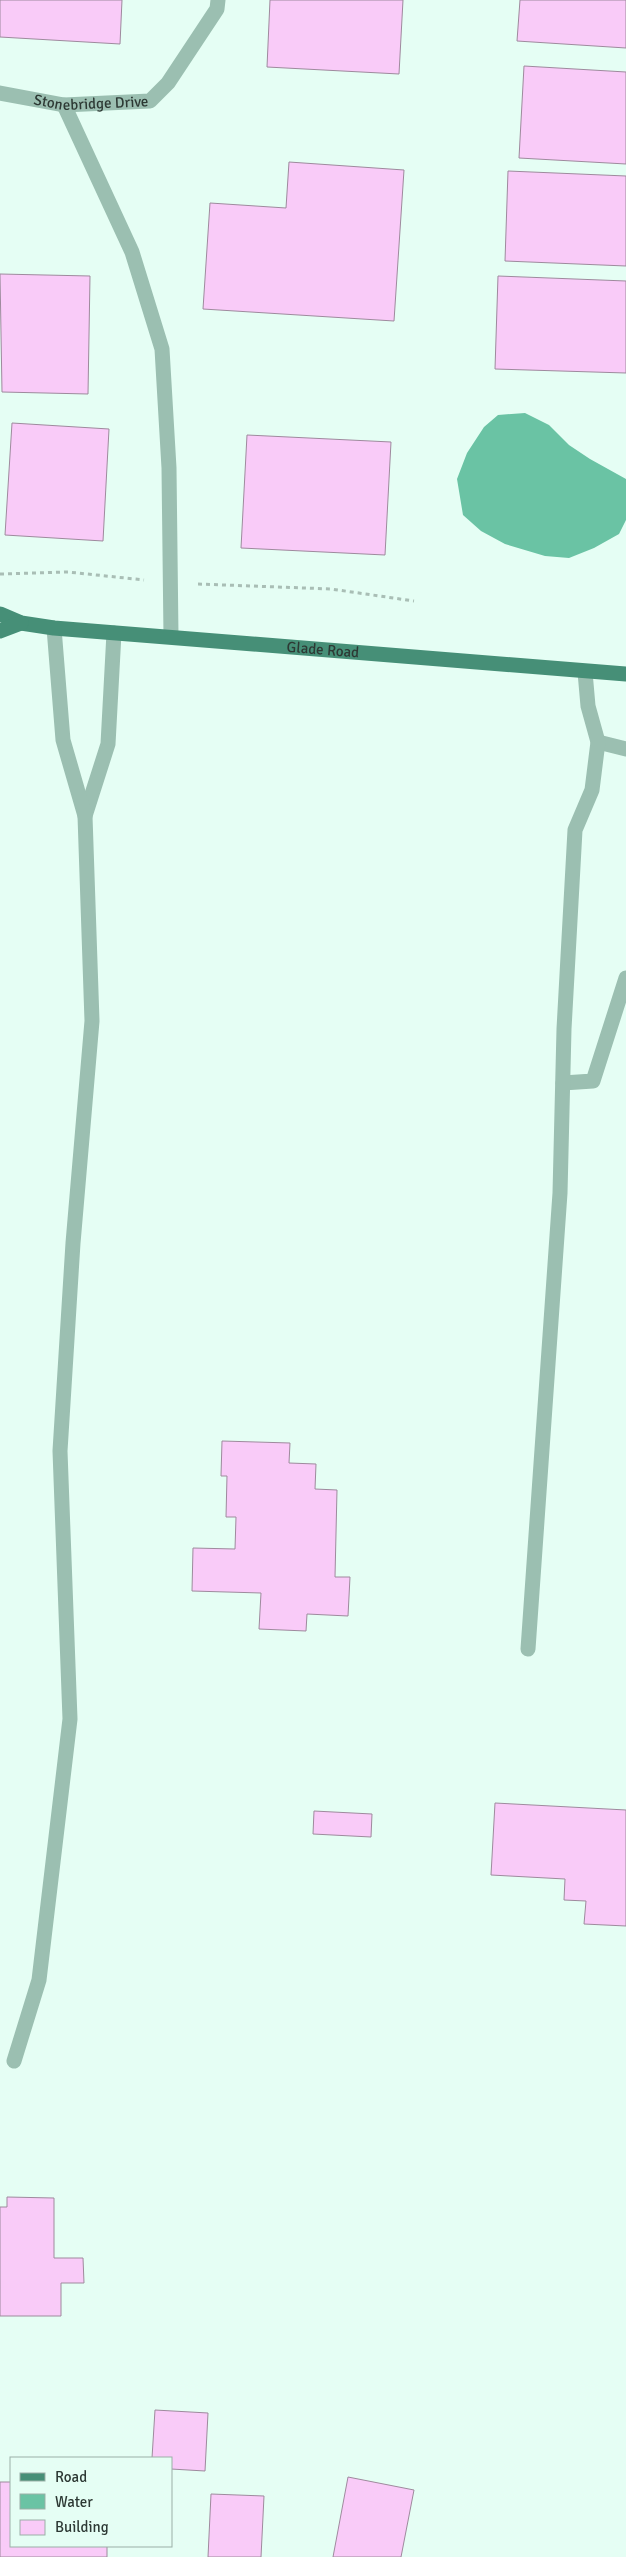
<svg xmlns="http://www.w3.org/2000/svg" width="626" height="2557" viewBox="0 0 626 2557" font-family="Signika,sans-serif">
  <rect width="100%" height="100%" fill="#e5fef4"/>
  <path fill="#6ac3a4" d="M525 413 549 425 569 445 590 459 626 479V520L619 534 594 548 569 558 545 556 505 544 481 531 463 515 457 479 467 453 484 427 498 415Z"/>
  <path fill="#f9cbf8" stroke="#9e8a9d" d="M0 0H122L120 44 0 37Z
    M270 0H403L399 74 267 67Z
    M520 0H626V48L517 41Z
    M524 66 626 72V164L519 158Z
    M289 162 404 170 394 321 203 309 210 203 286 208Z
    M508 171 626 176V266L505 261Z
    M0 274 90 276 88 394 2 392Z
    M498 276 626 281V373L495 369Z
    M12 423 109 429 103 541 5 535Z
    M247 435 391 442 385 555 241 548Z
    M222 1441 290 1443 289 1463 316 1464 315 1489 337 1490 335 1577H350L348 1616 307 1614 306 1631 259 1629 261 1593 192 1591 193 1548 235 1549 236 1517H226L227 1476H221Z
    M495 1803 626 1810V1926L584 1924 586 1901 564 1900 565 1879 491 1875Z
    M314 1811 372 1814 371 1837 313 1834Z
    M7 2197 54 2198V2258H83L84 2283H61V2316H0V2207H7Z
    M155 2410 208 2413 205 2471 171 2469V2458H152Z
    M348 2477 414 2490 401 2557H333Z
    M0 2482H11V2546H107V2557H0Z
    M211 2494 264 2496 261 2557H208Z"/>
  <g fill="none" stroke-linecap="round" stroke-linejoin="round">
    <path stroke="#a9beb5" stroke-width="3" stroke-dasharray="4 4" stroke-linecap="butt" d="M0 574 68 572 144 580
      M198 584 331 589 414 601"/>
    <g stroke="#9bbfb1" stroke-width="15">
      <path id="s1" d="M0 93 64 105 150 101 168 83 217 9 218 0"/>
      <path d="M64 105 132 252 162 349 169 468 171 636"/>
      <path d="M598 742 626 749"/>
      <path d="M85 816 108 744 114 633"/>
      <path d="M563 1083 593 1081 626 978"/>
      <path d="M528 1649 560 1193 564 1029 575 830 592 790 598 742 588 706 585 672"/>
      <path d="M14 2061 39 1980 70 1719 60 1451 73 1243 92 1021 85 816 63 740 54 628"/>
    </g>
    <g stroke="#468f77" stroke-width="15">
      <path id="s2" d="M0 614 21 623 54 628 626 674"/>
      <path d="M0 631 21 623"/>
    </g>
  </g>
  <g text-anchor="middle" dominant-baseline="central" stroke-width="5" stroke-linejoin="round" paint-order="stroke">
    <g font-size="15" fill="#2d3934" stroke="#e5fef4">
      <text stroke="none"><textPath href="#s1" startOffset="92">Stonebridge Drive</textPath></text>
      <text stroke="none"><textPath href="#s2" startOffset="326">Glade Road</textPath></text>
    </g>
  </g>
  <rect x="10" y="2457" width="162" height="90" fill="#e5fef4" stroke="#9bafa7"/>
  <rect x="20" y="2473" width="25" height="8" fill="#468f77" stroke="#9bafa7"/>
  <text x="55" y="2482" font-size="15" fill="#2d3934">Road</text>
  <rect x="20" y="2494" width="25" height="15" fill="#6ac3a4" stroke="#9bafa7"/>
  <text x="55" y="2507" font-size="15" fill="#2d3934">Water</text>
  <rect x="20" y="2520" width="25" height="15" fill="#f9cbf8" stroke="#9bafa7"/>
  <text x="55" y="2532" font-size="15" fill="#2d3934">Building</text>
</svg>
